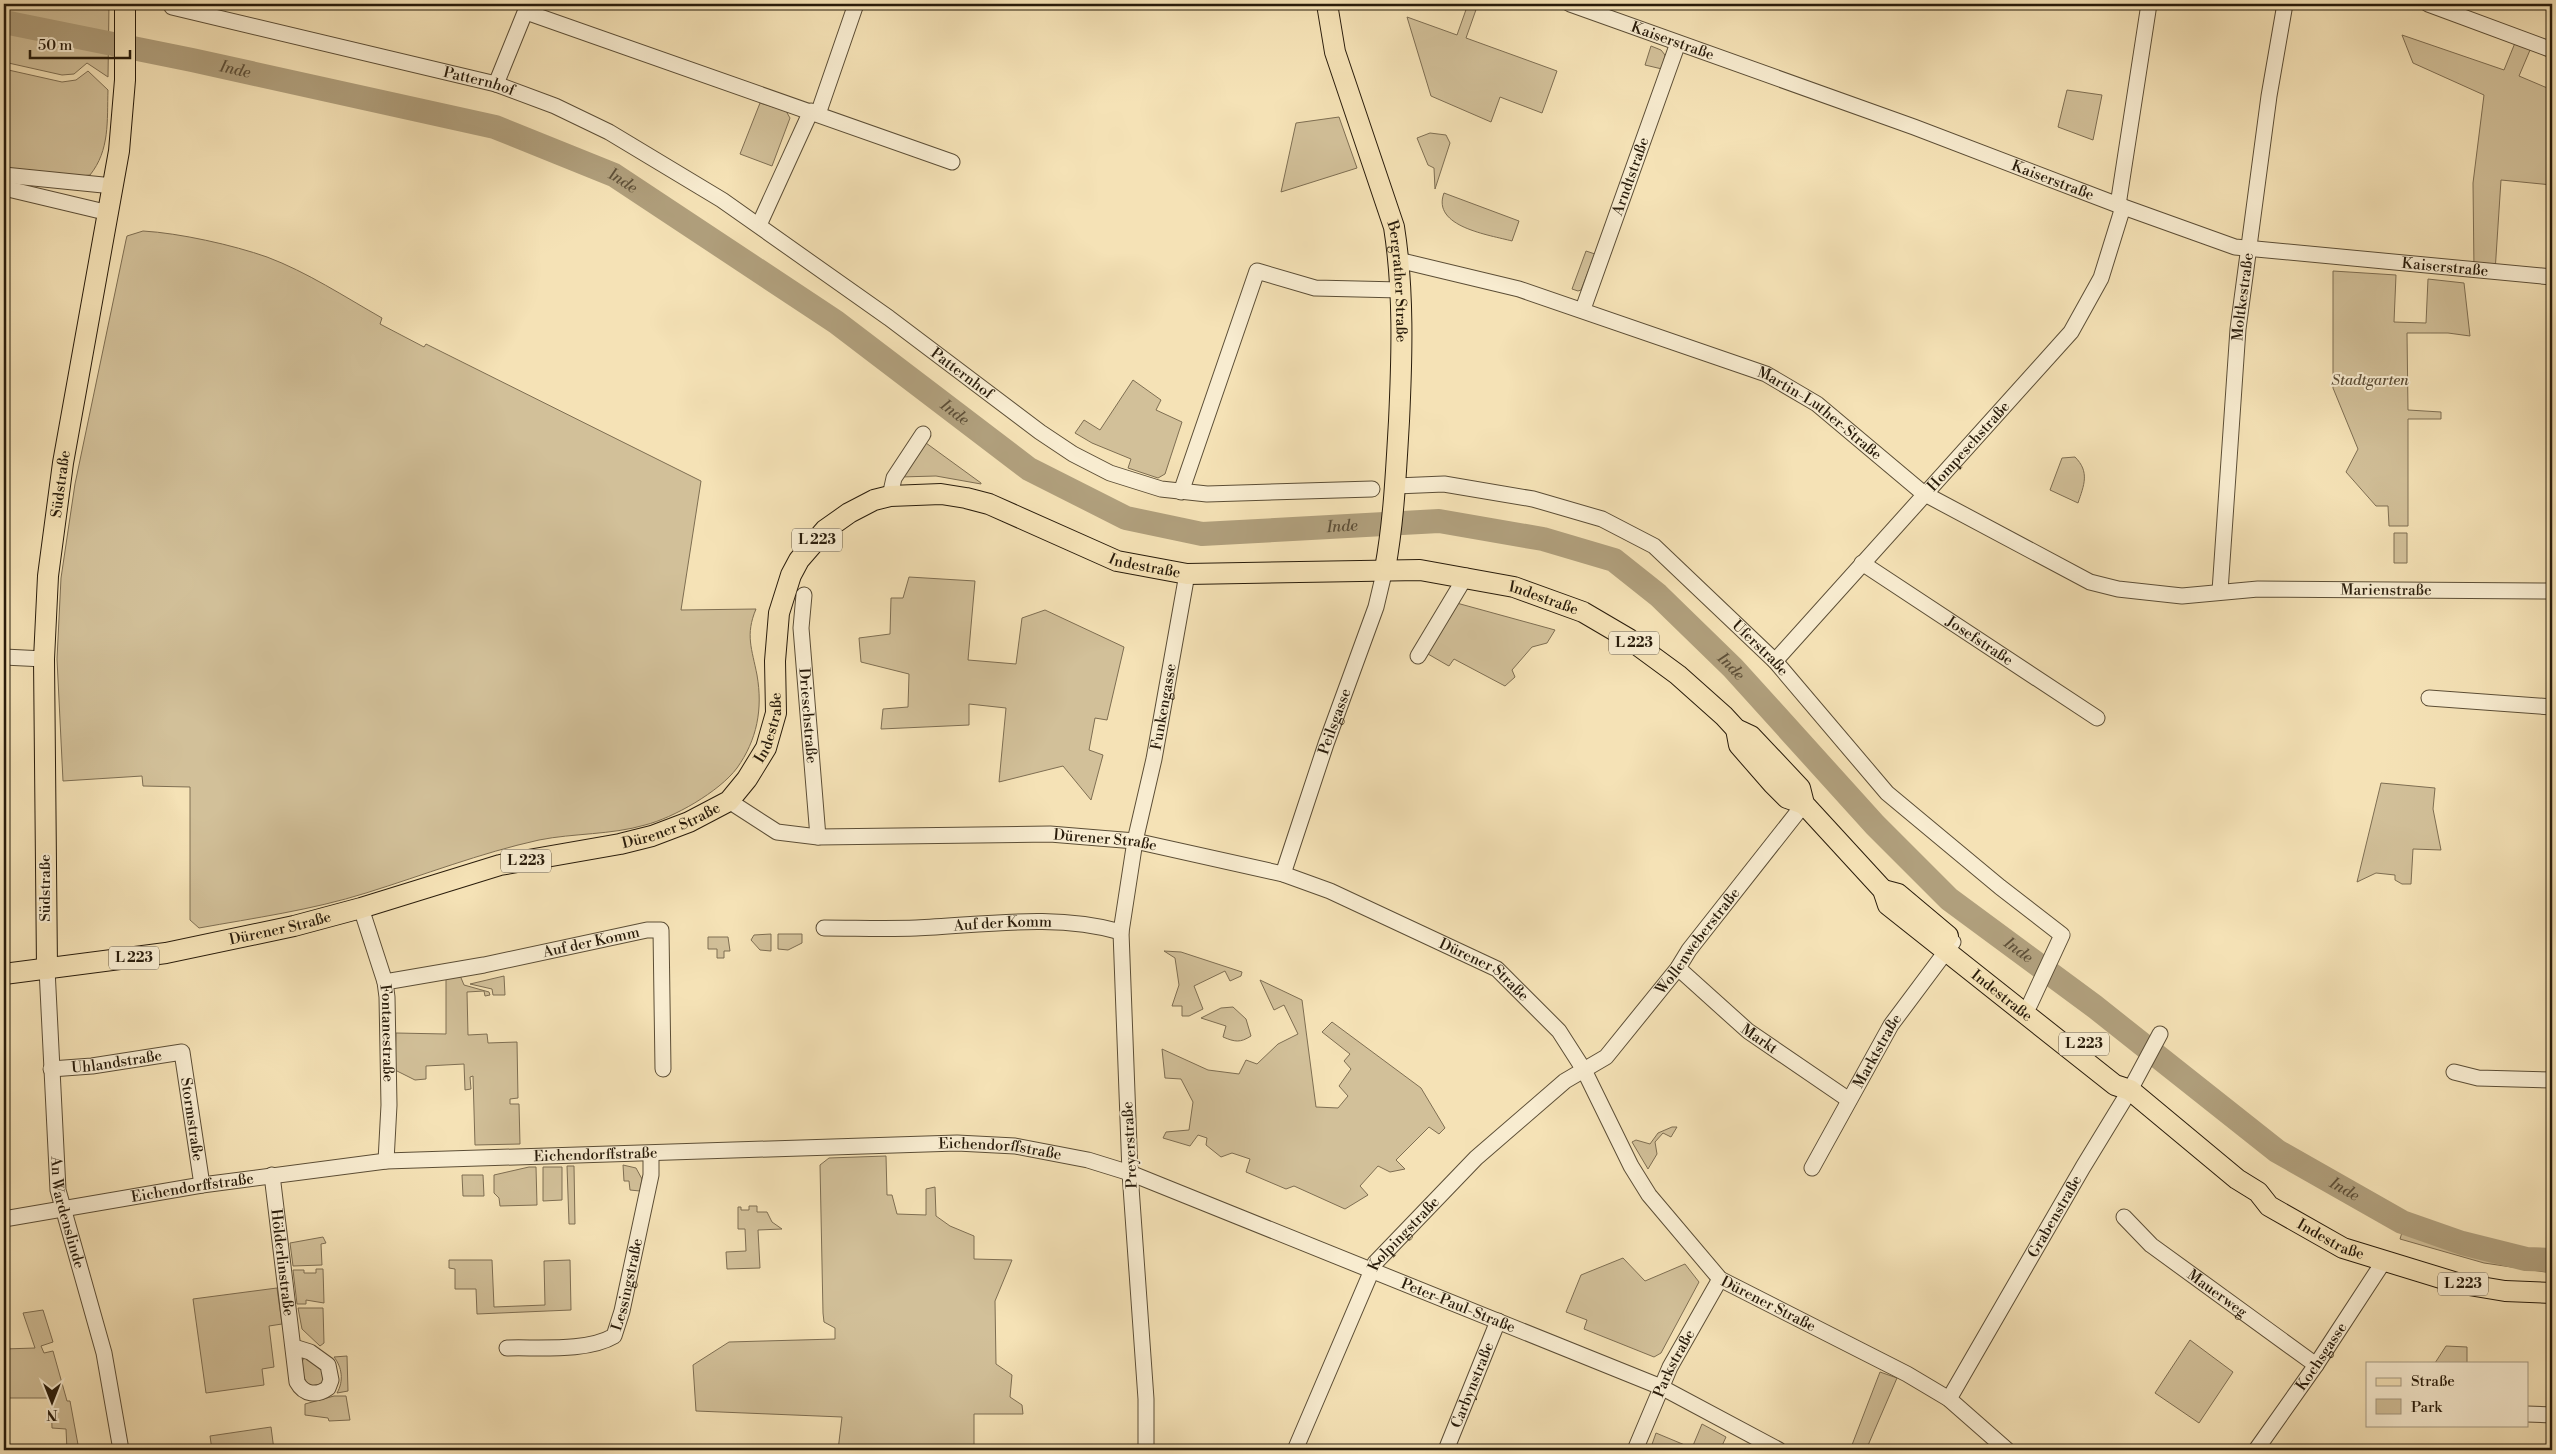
<svg xmlns="http://www.w3.org/2000/svg" width="2556" height="1454" viewBox="0 0 2556 1454" font-family="'Libre Bodoni',serif">
  <rect width="100%" height="100%" fill="#f5e2b6"/>
  <filter id="stains"><feTurbulence type="fractalNoise" baseFrequency=".004" numOctaves="4"/><feColorMatrix values="0 0 0 0 .2 0 0 0 0 .09 0 0 0 0 .02 0 0 0 .5 -.17"/></filter>
  <radialGradient id="worn" r=".72"><stop offset=".6" stop-color="#630" stop-opacity="0"/><stop offset="1" stop-color="#630" stop-opacity=".3"/></radialGradient>
  <path fill="#d2c099" stroke="#7e6e52" d="M4 4H109L108 77 87 63 74 74 62 75 4 62Z
    M1468 4H1478L1466 38 1557 71 1542 113 1500 97 1491 122 1431 96 1407 17 1457 35Z
    M2402 35 2504 70 2517 38 2533 43 2519 76 2552 90V185L2501 180 2495 272 2474 270 2473 183 2484 95 2413 63Z
    M1651 46 1661 50 1665 55 1662 69 1645 65Z
    M4 69 62 82 76 80 88 71 108 90C107 121 110 150 90 175L71 177 4 172Z
    M2067 90 2102 95 2093 140 2058 127Z
    M760 103 786 111 790 118 772 166 740 154Z
    M1339 117 1357 168 1281 192 1296 123Z
    M1430 133 1446 135 1450 143 1435 189 1434 168 1428 165 1417 138Z
    M1444 193 1519 221 1512 241C1490 235 1431 227 1444 193Z
    M143 231C179 233 233 245 267 257 307 272 345 297 382 318L380 324 424 347 426 344 701 481 681 610 756 609C745 635 752 649 757 675 763 709 757 740 737 768 719 792 673 818 645 825 611 835 574 833 539 840 480 853 424 875 366 893 312 910 254 918 199 928L190 920V787L143 786 142 776 63 781 57 659 61 578 75 484 126 240 127 236Z
    M1586 251 1595 254 1581 290 1578 291 1572 289Z
    M2333 271 2396 275 2394 322 2426 323 2428 279 2464 283 2470 336 2448 333H2407L2408 410 2441 412V419H2408V526H2389L2388 506H2376L2346 472 2358 449 2333 388Z
    M1133 380 1161 400 1156 410 1182 422 1165 474 1158 478 1128 468 1131 459 1092 443 1075 433 1084 420 1100 430Z
    M926 443 981 483V484L936 476 900 477Z
    M2075 457C2090 472 2084 485 2078 503L2050 490 2062 458Z
    M2394 533H2407V563H2394Z
    M909 577 975 581 968 660 1016 664 1022 618 1045 610 1124 647 1107 720 1095 718 1089 750 1103 755 1091 800 1063 766 999 782 1006 708 969 704V725L881 729 883 709 908 707 909 674 861 662 859 638 890 634 891 598H903Z
    M1453 602 1555 630 1547 643 1532 647 1512 670 1515 677 1505 686 1454 659 1449 666 1447 665 1428 654V646Z
    M2381 783 2435 788 2433 809 2441 850 2413 849 2411 884H2402L2395 880V875L2376 873 2357 882Z
    M771 934V951L760 950 751 940 754 935Z
    M778 934H802V943L788 950 778 949Z
    M708 937H728L730 951H724V958H717V949H708Z
    M1164 951 1181 952 1242 972 1241 976 1230 981 1225 971 1194 986 1203 1009 1189 1016H1182V1006H1172L1179 985 1175 958Z
    M459 973 464 985 489 992 490 995 485 996 484 991 467 992 468 1035 487 1034 488 1043 517 1042 518 1098 510 1099V1104H519L520 1144 475 1145 473 1076 470 1077 471 1089 465 1090 464 1064 426 1066V1079L415 1080 395 1070 396 1033 446 1034V976Z
    M504 976 505 995H493L492 989 470 984Z
    M1260 980 1302 1000 1316 1107 1338 1108 1348 1096 1339 1086 1351 1069 1344 1061 1350 1054 1322 1032 1332 1022 1421 1088 1445 1128 1439 1134 1429 1127 1396 1160 1405 1169 1390 1172 1378 1166 1360 1186 1368 1195 1345 1209 1294 1186 1286 1189 1246 1172 1250 1159 1232 1153 1221 1157 1206 1145 1207 1138 1198 1135 1190 1146 1163 1138 1166 1132 1189 1130 1193 1102 1181 1079 1165 1078 1162 1049 1208 1070 1239 1074 1246 1060 1257 1064 1278 1044 1298 1034 1284 1005 1274 1010Z
    M1233 1007 1246 1019 1251 1036C1240 1043 1235 1042 1223 1037L1226 1026 1201 1018 1221 1008Z
    M1672 1127H1677L1671 1137 1663 1133 1655 1142 1657 1154 1648 1169 1632 1142 1636 1140 1650 1144 1658 1133Z
    M886 1156 887 1195H892L897 1214 926 1215V1189L935 1187 936 1216 950 1226 974 1236V1259L1012 1260 995 1301 996 1364 1012 1375 1010 1397 1022 1405 1023 1414H974V1450H838L842 1417 696 1411 693 1365 729 1342 835 1339V1328L824 1322 823 1313 820 1165 829 1158Z
    M623 1165 636 1168 642 1179 640 1191 630 1190 629 1181H624Z
    M567 1166H574L575 1224H569Z
    M529 1167H536L537 1205 500 1206 499 1198 494 1193V1175Z
    M543 1167H562V1200L543 1201Z
    M483 1175 484 1196H463L462 1175Z
    M749 1206H757V1212H767L772 1222 782 1229 758 1230 760 1268 727 1269 726 1252 746 1251 745 1229H738V1207H741V1210H749Z
    M2403 1229 2519 1260 2552 1263V1273L2484 1263 2400 1239Z
    M323 1237 326 1243 321 1244 322 1265 293 1266 290 1243Z
    M1623 1258 1645 1281 1685 1264 1699 1282 1661 1353 1654 1357 1584 1329 1587 1320 1566 1312 1581 1275Z
    M449 1260H492L494 1307 545 1305 544 1261 570 1260 571 1310 477 1314 476 1289H455V1269L449 1268Z
    M316 1269H323L324 1303 306 1300V1304H297L293 1270H304V1273H316Z
    M277 1288 282 1324 269 1326 274 1367 262 1369 264 1385 206 1393 193 1299Z
    M298 1308H323L324 1343 320 1346 302 1329Z
    M43 1310 53 1342 41 1346 44 1353 53 1351 67 1401H70L79 1450H67L66 1429 52 1428 51 1398H4V1349L35 1348 23 1313Z
    M2190 1340 2233 1372 2199 1423 2155 1393Z
    M2446 1346 2467 1347V1363H2435Z
    M347 1356 348 1391 337 1393C344 1381 342 1367 334 1357Z
    M307 1358 318 1363 326 1377 321 1386H310C303 1379 300 1370 303 1359Z
    M1880 1372 1897 1378 1866 1450 1852 1445Z
    M334 1396H346L350 1420 329 1421 328 1418 305 1415V1404Z
    M1702 1424 1726 1437 1720 1450H1650L1656 1433 1692 1448Z
    M271 1427 274 1450H212L210 1436Z"/>
  <g fill="none" stroke-linecap="round" stroke-linejoin="round">
    <path stroke="#b09f7c" stroke-width="24" id="s1" d="M4 22 192 60 495 127 614 175 836 322 1029 469 1126 518 1202 534 1439 521 1543 539 1614 560 1658 595 1733 668 1875 825 1949 899 2094 1006 2277 1151 2402 1222 2462 1243 2526 1259 2552 1260"/>
    <defs>
      <g id="minor">
        <path id="s2" d="M1570 4 1914 127 2118 205 2235 247 2552 277"/>
        <path d="M2428 4 2552 50"/>
        <path id="s3" d="M172 7 496 84 555 106 609 132 722 200 889 318 1040 432 1073 454 1110 473 1161 489 1207 494 1372 489"/>
        <path d="M526 12 952 162"/>
        <path d="M496 84 528 5"/>
        <path d="M818 114 856 4"/>
        <path d="M4 175 113 186"/>
        <path d="M4 188 109 213"/>
        <path d="M2118 205 2149 4"/>
        <path d="M759 225 811 111"/>
        <path id="s4" d="M1398 260 1519 289 1766 374 1817 404 1923 493 2090 582 2118 589 2182 596 2258 589 2552 591"/>
        <path id="s5" d="M1583 309 1678 43"/>
        <path id="s6" d="M1396 486 1444 484 1533 499 1602 519 1654 546 1775 661 1887 793 2000 887 2062 935 2030 1004 2024 1013"/>
        <path d="M1181 492 1257 271 1315 288 1400 290"/>
        <path d="M890 496 894 478 923 434"/>
        <path id="s7" d="M1862 563 2097 718"/>
        <path id="s8" d="M2220 591 2238 329 2269 96 2285 4"/>
        <path id="s9" d="M804 595 801 628 818 837"/>
        <path d="M1418 656 1466 576"/>
        <path d="M4 657 44 659"/>
        <path id="s10" d="M1775 661 2071 332 2101 278 2123 207"/>
        <path d="M2429 698 2552 707"/>
        <path id="s11" d="M729 801 777 832 818 837 1050 834 1135 841 1283 874 1330 891 1497 969 1559 1031 1584 1070 1631 1166 1649 1195 1720 1279 1907 1374 1949 1399 2007 1450"/>
        <path id="s12" d="M1283 874 1326 744 1376 607 1385 569"/>
        <path id="s13" d="M361 908 385 982 387 997 389 1105 386 1161"/>
        <path id="s14" d="M824 928C855 928 886 929 916 928 985 925 1054 913 1121 932"/>
        <path id="s15" d="M1678 968 1748 1031 1849 1100"/>
        <path id="s16" d="M47 969 58 1190 104 1353 121 1450"/>
        <path id="s17" d="M385 982 484 965 647 930H661L663 1069"/>
        <path id="s18" d="M51 1069 92 1066 182 1052 202 1185"/>
        <path d="M2454 1072 2478 1078 2552 1080"/>
        <path id="s19" d="M1812 1168 1891 1025 1953 942"/>
        <path id="s20" d="M272 1175 297 1382C304 1395 317 1396 328 1388L331 1380 328 1365 310 1352 294 1347"/>
        <path id="s21" d="M2124 1217 2151 1245 2316 1365"/>
        <path id="s22" d="M4 1219 202 1185 386 1161 957 1143 1015 1146 1088 1160 1130 1173 1661 1387 1779 1450"/>
        <path id="s23" d="M507 1348C538 1347 587 1352 614 1336L622 1311 651 1175V1154"/>
        <path id="s24" d="M1949 1399 2083 1167 2130 1090 2160 1034"/>
        <path d="M2527 1414 2552 1415"/>
        <path id="s25" d="M1146 1450V1399L1130 1173 1121 932 1135 841 1154 759 1187 574"/>
        <path id="s26" d="M1295 1450 1375 1263 1476 1158 1565 1081 1606 1057 1678 968 1689 950 1804 804"/>
        <path id="s27" d="M1446 1450 1498 1321"/>
        <path id="s28" d="M1635 1450 1670 1367 1720 1279"/>
        <path id="s29" d="M2256 1450 2316 1365 2384 1261"/>
      </g>
      <g id="major">
        <path id="s30" d="M1327 4 1335 52 1394 227C1404 290 1402 357 1399 421 1396 471 1394 520 1385 569"/>
        <path d="M1736 729 1739 745 1773 784 1787 798 1804 804"/>
        <path d="M1883 890 1898 894 1948 936"/>
        <path id="s31" d="M47 969 44 659 48 576 63 463 119 151 125 80V4"/>
        <path id="s32" d="M4 974 166 953 294 926 361 908 500 865 620 844 652 836 689 822 729 801 747 779 766 748 776 713 775 661 779 613 791 575 799 560 825 530 849 513 874 500 890 496 941 494 966 498 989 504 1117 561 1187 574 1420 570 1514 587 1583 612 1629 639 1678 675 1724 716 1736 729 1751 736 1800 788 1804 804 1883 890 1888 905 2115 1085 2130 1090 2237 1179 2258 1192 2269 1206 2343 1248 2457 1283 2505 1291 2552 1293"/>
      </g>
    </defs>
    <use href="#minor" stroke="#5c4e36" stroke-width="17"/>
    <use href="#major" stroke="#291c0b" stroke-width="22"/>
    <use href="#minor" stroke="#f8ecd0" stroke-width="15"/>
    <use href="#major" stroke="#f5e2b6" stroke-width="20"/>
  </g>
  <g text-anchor="middle" dominant-baseline="central" stroke-width="4" stroke-linejoin="round" paint-order="stroke">
    <g fill="#f8ecd0" stroke="#675a46" stroke-width="1">
      <rect x="792" y="528.5" width="50" height="23" rx="4"/>
      <rect x="1609" y="631.5" width="50" height="23" rx="4"/>
      <rect x="501" y="849.5" width="50" height="23" rx="4"/>
      <rect x="109" y="946.5" width="50" height="23" rx="4"/>
      <rect x="2059" y="1032.5" width="50" height="23" rx="4"/>
      <rect x="2438" y="1272.5" width="50" height="23" rx="4"/>
    </g>
    <g font-size="14" font-weight="bold" fill="#291c0b">
      <text x="817" y="540">L 223</text>
      <text x="1634" y="643">L 223</text>
      <text x="526" y="861">L 223</text>
      <text x="134" y="958">L 223</text>
      <text x="2084" y="1044">L 223</text>
      <text x="2463" y="1284">L 223</text>
    </g>
    <g font-size="15" fill="#291c0b" stroke="#f8ecd0">
      <text stroke="none"><textPath href="#s2" startOffset="109">Kaiserstraße</textPath></text>
      <text stroke="none"><textPath href="#s3" startOffset="316">Patternhof</textPath></text>
      <text stroke="none"><textPath href="#s5" startOffset="141">Arndtstraße</textPath></text>
      <text stroke="none"><textPath href="#s2" startOffset="514">Kaiserstraße</textPath></text>
      <text stroke="none"><textPath href="#s2" startOffset="919">Kaiserstraße</textPath></text>
      <text stroke="none"><textPath href="#s30" startOffset="288">Bergrather Straße</textPath></text>
      <text stroke="none"><textPath href="#s8" startOffset="295">Moltkestraße</textPath></text>
      <text stroke="none"><textPath href="#s3" startOffset="884">Patternhof</textPath></text>
      <text stroke="none"><textPath href="#s4" startOffset="452">Martin-Luther-Straße</textPath></text>
      <text stroke="none"><textPath href="#s10" startOffset="289">Hompeschstraße</textPath></text>
      <text stroke="none"><textPath href="#s31" startOffset="486">Südstraße</textPath></text>
      <text stroke="none"><textPath href="#s32" startOffset="1389">Indestraße</textPath></text>
      <text stroke="none"><textPath href="#s4" startOffset="1070">Marienstraße</textPath></text>
      <text stroke="none"><textPath href="#s32" startOffset="1792">Indestraße</textPath></text>
      <text stroke="none"><textPath href="#s7" startOffset="141">Josefstraße</textPath></text>
      <text stroke="none"><textPath href="#s6" startOffset="416">Uferstraße</textPath></text>
      <text stroke="none"><textPath href="#s25" startOffset="748">Funkengasse</textPath></text>
      <text stroke="none"><textPath href="#s9" startOffset="121">Drieschstraße</textPath></text>
      <text stroke="none"><textPath href="#s12" startOffset="161">Peilsgasse</textPath></text>
      <text stroke="none"><textPath href="#s32" startOffset="834">Indestraße</textPath></text>
      <text stroke="none"><textPath href="#s32" startOffset="685">Dürener Straße</textPath></text>
      <text stroke="none"><textPath href="#s11" startOffset="386">Dürener Straße</textPath></text>
      <text transform="translate(45 888) rotate(-90)">Südstraße</text>
      <text stroke="none"><textPath href="#s14" startOffset="179">Auf der Komm</textPath></text>
      <text stroke="none"><textPath href="#s32" startOffset="280">Dürener Straße</textPath></text>
      <text stroke="none"><textPath href="#s17" startOffset="210">Auf der Komm</textPath></text>
      <text stroke="none"><textPath href="#s26" startOffset="662">Wollenweberstraße</textPath></text>
      <text stroke="none"><textPath href="#s11" startOffset="791">Dürener Straße</textPath></text>
      <text stroke="none"><textPath href="#s32" startOffset="2410">Indestraße</textPath></text>
      <text stroke="none"><textPath href="#s13" startOffset="129">Fontanestraße</textPath></text>
      <text stroke="none"><textPath href="#s15" startOffset="108">Markt</textPath></text>
      <text stroke="none"><textPath href="#s19" startOffset="134">Marktstraße</textPath></text>
      <text stroke="none"><textPath href="#s18" startOffset="66">Uhlandstraße</textPath></text>
      <text stroke="none"><textPath href="#s18" startOffset="200">Stormstraße</textPath></text>
      <text transform="translate(1130 1145) rotate(-93)">Preyerstraße</text>
      <text stroke="none"><textPath href="#s22" startOffset="1001">Eichendorffstraße</textPath></text>
      <text stroke="none"><textPath href="#s22" startOffset="596">Eichendorffstraße</textPath></text>
      <text stroke="none"><textPath href="#s22" startOffset="191">Eichendorffstraße</textPath></text>
      <text stroke="none"><textPath href="#s16" startOffset="245">An Wardenslinde</textPath></text>
      <text stroke="none"><textPath href="#s24" startOffset="211">Grabenstraße</textPath></text>
      <text stroke="none"><textPath href="#s26" startOffset="244">Kolpingstraße</textPath></text>
      <text stroke="none"><textPath href="#s32" startOffset="2822">Indestraße</textPath></text>
      <text stroke="none"><textPath href="#s20" startOffset="88">Hölderlinstraße</textPath></text>
      <text stroke="none"><textPath href="#s23" startOffset="162">Lessingstraße</textPath></text>
      <text stroke="none"><textPath href="#s21" startOffset="121">Mauerweg</textPath></text>
      <text stroke="none"><textPath href="#s11" startOffset="1241">Dürener Straße</textPath></text>
      <text stroke="none"><textPath href="#s22" startOffset="1488">Peter-Paul-Straße</textPath></text>
      <text stroke="none"><textPath href="#s29" startOffset="114">Kochsgasse</textPath></text>
      <text stroke="none"><textPath href="#s28" startOffset="95">Parkstraße</textPath></text>
      <text stroke="none"><textPath href="#s27" startOffset="70">Carbynstraße</textPath></text>
    </g>
    <g font-size="15" font-style="italic" fill="#5c4d36" stroke="#f8ecd0">
      <text x="2370" y="380">Stadtgarten</text>
    </g>
    <g font-size="16" font-style="italic" fill="#5f5038" stroke="#f8ecd0">
      <text stroke="none"><textPath href="#s1" startOffset="236">Inde</textPath></text>
      <text stroke="none"><textPath href="#s1" startOffset="641">Inde</textPath></text>
      <text stroke="none"><textPath href="#s1" startOffset="1046">Inde</textPath></text>
      <text stroke="none"><textPath href="#s1" startOffset="1466">Inde</textPath></text>
      <text stroke="none"><textPath href="#s1" startOffset="1901">Inde</textPath></text>
      <text stroke="none"><textPath href="#s1" startOffset="2306">Inde</textPath></text>
      <text stroke="none"><textPath href="#s1" startOffset="2711">Inde</textPath></text>
    </g>
  </g>
  <rect width="2556" height="1454" fill="none" stroke="#f5e2b6" stroke-width="20"/>
  <rect x="5" y="5" width="2546" height="1444" fill="none" stroke="#291c0b" stroke-width="2.5"/>
  <rect x="10" y="10" width="2536" height="1434" fill="none" stroke="#291c0b"/>
  <rect x="2366" y="1362" width="162" height="65" fill="#f8ecd0" stroke="#a59981"/>
  <rect x="2376" y="1378" width="25" height="8" fill="#f5e2b6" stroke="#a59981"/>
  <text x="2411" y="1386" font-size="15" fill="#291c0b">Straße</text>
  <rect x="2376" y="1399" width="25" height="15" fill="#d2c099" stroke="#a59981"/>
  <text x="2411" y="1412" font-size="15" fill="#291c0b">Park</text>
  <g transform="translate(52 1402) rotate(180)" stroke="#f8ecd0" stroke-width="4" paint-order="stroke">
  <path d="M0-4L9 19L0 12L-9 19Z" fill="#291c0b"/>
  <text y="-8" font-size="14" font-weight="bold" text-anchor="middle" fill="#291c0b">N</text>
  </g>
  <path d="M30 50v8h100v-8" fill="none" stroke="#291c0b" stroke-width="2.5"/>
  <text x="38" y="50" font-size="15" fill="#291c0b" stroke="#f8ecd0" stroke-width="4" paint-order="stroke">50 m</text>
  <rect width="100%" height="100%" filter="url(#stains)"/>
  <rect width="100%" height="100%" fill="url(#worn)"/>
</svg>
